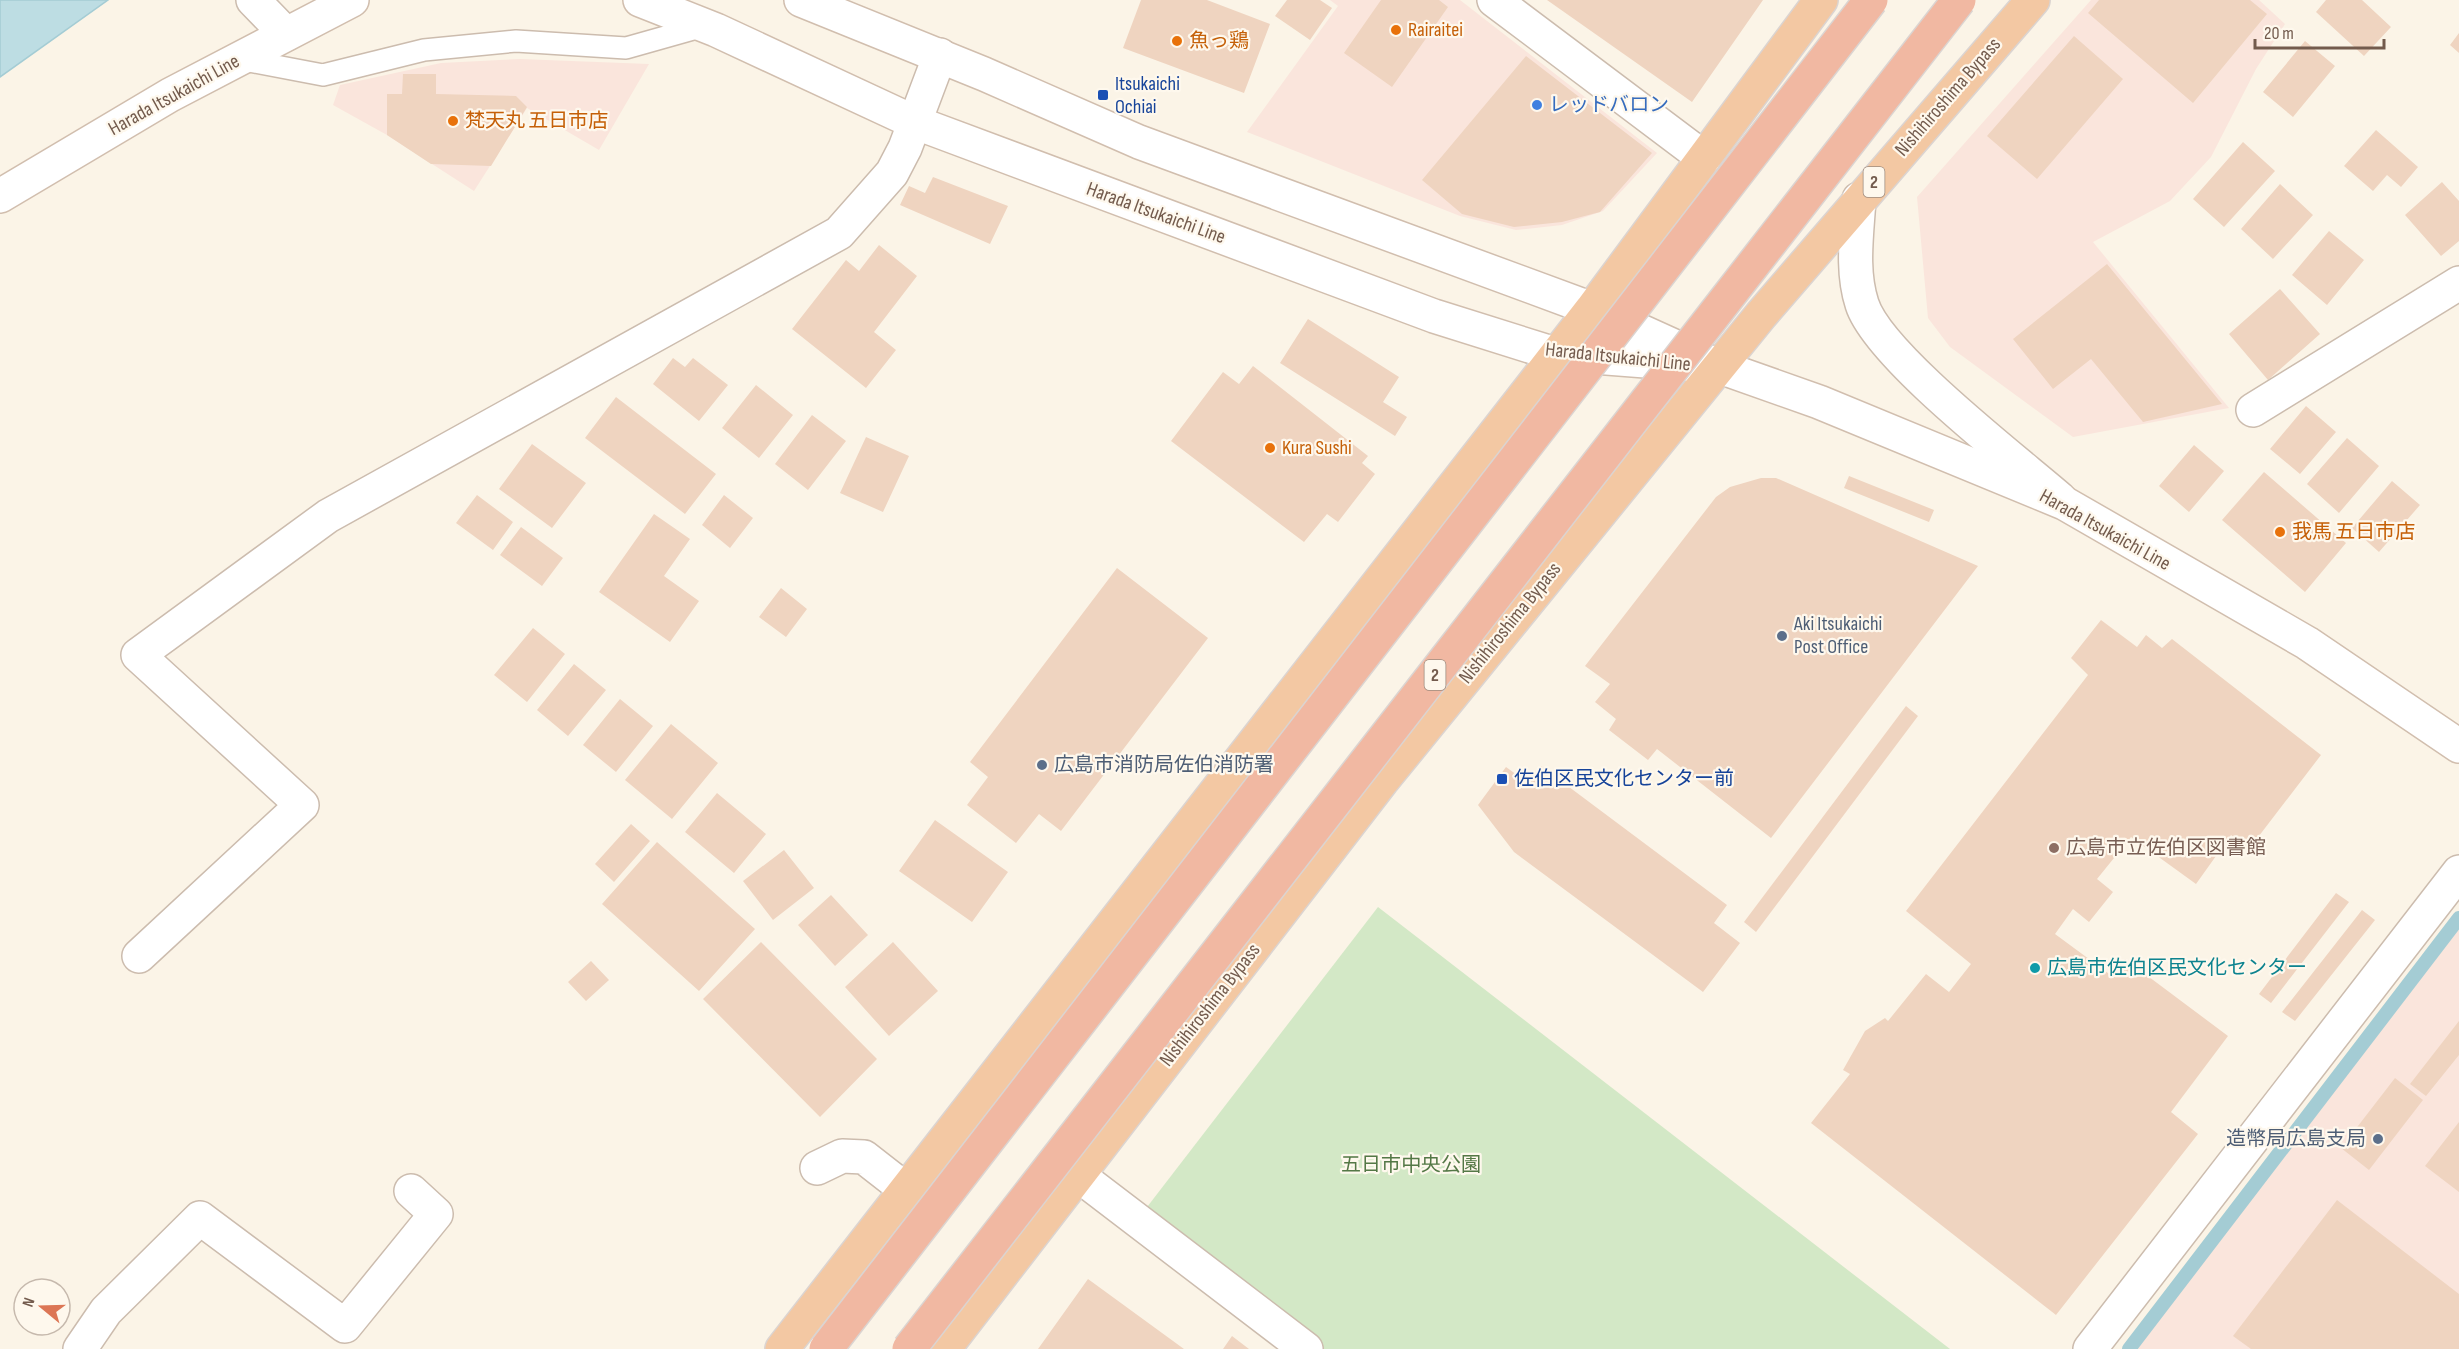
<svg xmlns="http://www.w3.org/2000/svg" width="2459" height="1349" viewBox="0 0 2459 1349" font-family="'Sofia Sans Condensed','Noto Sans JP',sans-serif">
  <rect width="100%" height="100%" fill="#fbf4e7"/>
  <path fill="#fae5dc" d="M1330 0H1460L1657 153 1603 211 1562 225 1516 230 1460 216 1247 132 1338 6Z
    M2091 0H2259L2285 24 2256 69 2211 157 2170 201 2093 242 2229 408 2073 437 1950 347 1928 318 1917 197Z
    M520 59 649 64 599 150 527 108 474 191 387 135 333 105 340 85 441 63Z
    M2459 929V1349H2137Z"/>
  <path fill="#d3e8c6" d="M1378 907 1950 1349H1322L1144 1211Z"/>
  <path fill="#bddde3" stroke="#a4ccd4" stroke-width="1.5" d="M0 0H108L0 77Z"/>
  <g fill="none" stroke-linecap="round" stroke-linejoin="round">
    <path stroke="#a4ccd4" stroke-width="14" d="M2129 1349 2459 918"/>
  </g>
  <path fill="#efd4c0" d="M1141 0H1207L1270 24 1244 93 1123 48Z
    M1287 0H1320L1332 8 1310 40 1275 16Z
    M1381 0H1439L1448 7 1392 87 1344 53Z
    M1547 0H1763L1692 102Z
    M2099 0H2250L2267 14 2193 103 2088 13Z
    M2326 0H2362L2391 27 2364 56 2316 12Z
    M2459 33V53L2450 45Z
    M2074 36 2123 79 2037 179 1987 136Z
    M2305 41 2335 66 2293 117 2263 92Z
    M1526 56 1652 153 1600 212 1562 222 1514 227 1462 214 1422 180Z
    M403 74H436V94L516 96 527 107 491 166 431 164 387 135V94H402Z
    M2376 130 2418 167 2401 187 2387 175 2373 191 2344 166Z
    M2243 142 2275 171 2224 227 2193 199Z
    M933 177 1008 206 990 244 900 205 909 186 925 193Z
    M2442 182 2459 201V241L2441 256 2405 215Z
    M2280 184 2313 215 2273 259 2241 229Z
    M2329 231 2364 260 2327 305 2292 275Z
    M879 245 917 276 874 332 896 350 866 388 792 329 846 260 859 271Z
    M2107 264 2222 404 2143 422 2091 359 2053 389 2013 339Z
    M2280 289 2320 334 2268 380 2229 334Z
    M1308 319 1399 377 1383 402 1407 417 1395 436 1280 363Z
    M673 358 685 367 693 358 728 385 699 421 653 384Z
    M1253 366 1368 456 1362 463 1375 474 1338 522 1327 514 1304 542 1171 441 1223 372 1239 384Z
    M756 385 793 415 759 458 722 428Z
    M616 397 716 474 685 514 585 438Z
    M2306 406 2336 432 2300 474 2270 449Z
    M812 415 846 441 808 490 775 464Z
    M866 437 909 456 883 512 840 493Z
    M2347 438 2379 466 2339 513 2307 484Z
    M532 444 586 483 552 528 499 489Z
    M2194 445 2224 471 2189 512 2159 486Z
    M2264 472 2346 543 2305 592 2222 520Z
    M1849 476 1934 510 1929 522 1844 488Z
    M1761 478H1776L1978 566 1771 838 1657 749 1648 760 1609 730 1616 719 1595 702 1610 684 1585 666 1716 497 1730 487Z
    M2392 481 2420 505 2379 552 2352 528Z
    M477 495 513 522 493 550 456 523Z
    M724 495 753 518 730 548 702 525Z
    M654 514 690 539 664 576 699 601 670 642 599 592Z
    M521 527 563 558 542 586 500 555Z
    M1117 568 1208 638 1061 831 1039 814 1016 843 967 805 988 777 970 762Z
    M781 588 807 609 786 637 759 617Z
    M2101 620 2137 647 2146 635 2162 648 2172 639 2321 755 2249 849 2231 835 2196 884 2131 837 2097 879 2113 892 2089 922 2073 909 2055 934 2112 976 2125 959 2228 1036 2171 1112 2198 1134 2056 1315 1811 1123 1850 1074 1843 1070 1865 1031 1885 1018 1888 1021 1926 974 1949 992 1971 964 1906 911 2088 675 2071 658Z
    M533 628 565 654 527 702 494 675Z
    M574 664 606 690 568 736 537 710Z
    M620 699 653 726 616 772 583 745Z
    M1906 706 1918 716 1756 932 1744 922Z
    M671 724 718 763 672 819 625 780Z
    M1541 766 1727 905 1714 923 1740 943 1703 992 1514 852 1478 805 1506 767 1528 783Z
    M717 793 766 834 734 873 685 832Z
    M935 820 1008 872 972 922 899 871Z
    M631 824 650 841 614 882 595 864Z
    M657 842 755 929 699 991 602 904Z
    M784 850 814 888 773 920 743 881Z
    M2336 893 2349 902 2271 1003 2259 994Z
    M831 895 868 935 835 966 798 925Z
    M2362 910 2375 920 2295 1021 2282 1012Z
    M761 942 877 1059 820 1117 703 999Z
    M893 942 938 991 889 1036 845 987Z
    M591 961 609 980 586 1001 568 982Z
    M2459 1021V1055L2426 1096 2410 1084Z
    M2395 1078 2423 1100 2369 1170 2341 1148Z
    M2459 1122V1192L2425 1166Z
    M2337 1200 2459 1294V1349H2251L2233 1336Z
    M1088 1279 1184 1349H1038Z
    M1232 1336 1249 1349H1223Z"/>
  <g fill="none" stroke-linecap="round" stroke-linejoin="round">
    <defs>
      <path id="service" d="M239 59 323 75 424 50 516 41 626 48 704 26"/>
      <path id="minor" d="M253 0 286 34
        M1494 0 1704 158
        M1859 199C1857 234 1851 270 1862 304 1878 355 2015 460 2060 499
        M2253 410 2459 283
        M139 956 302 805 138 655 328 516 839 233 892 173 905 148 940 55
        M817 1168 842 1156 864 1157 905 1189
        M80 1349 106 1311 200 1218 345 1326 436 1214 411 1191"/>
      <path id="tertiary" d="M1078 1175 1306 1349
        M2090 1349 2459 872"/>
      <path id="secondary" d="M640 0 716 30 914 122 1434 316 1555 354 1697 365
        M801 0 984 74 1139 142 1592 309 1720 367 1819 402 2064 503 2307 643 2459 746
        M0 196 170 95 352 0"/>
      <path id="trunk" d="M782 1349 1592 309 1821 0
        M944 1349 1382 781 1761 315 2033 0"/>
    </defs>
    <use href="#service" stroke="#ccbcae" stroke-width="24"/>
    <use href="#minor" stroke="#ccbcae" stroke-width="36"/>
    <use href="#tertiary" stroke="#ccbcae" stroke-width="36"/>
    <use href="#secondary" stroke="#d1beae" stroke-width="36"/>
    <use href="#trunk" stroke="#dbd4d1" stroke-width="36"/>
    <use href="#service" stroke="#fff" stroke-width="21"/>
    <use href="#minor" stroke="#fff" stroke-width="33"/>
    <use href="#tertiary" stroke="#fff" stroke-width="33"/>
    <use href="#secondary" stroke="#fff" stroke-width="33"/>
    <use href="#trunk" stroke="#f3c8a3" stroke-width="33"/>
    <defs>
      <path id="motorway-bridge" d="M826 1349 1871 0
        M909 1349 1959 0"/>
    </defs>
    <use href="#motorway-bridge" stroke="#dbd4d1" stroke-width="36" stroke-linecap="butt"/>
    <use href="#motorway-bridge" stroke="#f1b8a2" stroke-width="33"/>
  </g>
  <g fill="#e8710a" stroke="#fef8ed" stroke-width="2">
    <circle cx="1396" cy="30" r="6"/>
    <circle cx="1177" cy="41" r="6"/>
    <circle cx="453" cy="121" r="6"/>
    <circle cx="1270" cy="448" r="6"/>
    <circle cx="2280" cy="532" r="6"/>
  </g>
  <g fill="#1a4fb4" stroke="#fef8ed" stroke-width="2">
    <rect x="1097" y="89" width="12" height="12" rx="3"/>
    <rect x="1496" y="773" width="12" height="12" rx="3"/>
  </g>
  <circle fill="#3f7fe0" stroke="#fef8ed" stroke-width="2" cx="1537" cy="105" r="6"/>
  <g fill="#5c6f8a" stroke="#fef8ed" stroke-width="2">
    <circle cx="1782" cy="636" r="6"/>
    <circle cx="1042" cy="765" r="6"/>
    <circle cx="2378" cy="1139" r="6"/>
  </g>
  <circle fill="#8d6e63" stroke="#fef8ed" stroke-width="2" cx="2054" cy="848" r="6"/>
  <circle fill="#0f9aa8" stroke="#fef8ed" stroke-width="2" cx="2035" cy="968" r="6"/>
  <g text-anchor="middle" dominant-baseline="central" stroke-width="4.5" stroke-linejoin="round" paint-order="stroke">
    <g fill="#fef8ed" stroke="#9d8a7d" stroke-width="1.5">
      <rect x="1863.5" y="167" width="21" height="30" rx="4.5"/>
      <rect x="1424.5" y="660" width="21" height="30" rx="4.5"/>
    </g>
    <g font-size="18" font-weight="bold" fill="#735b4d">
      <text x="1874" y="182">2</text>
      <text x="1435" y="675">2</text>
    </g>
    <g font-size="20" fill="#c56008" stroke="#fef8ed" text-anchor="start">
      <text x="1408" y="30">Rairaitei</text>
      <text x="1189" y="41">魚っ鶏</text>
      <text x="465" y="121">梵天丸 五日市店</text>
      <text x="1282" y="448">Kura Sushi</text>
      <text x="2292" y="532">我馬 五日市店</text>
    </g>
    <g font-size="20" fill="#164399" stroke="#fef8ed" text-anchor="start">
      <text x="1115" y="84">Itsukaichi<tspan x="1115" dy="23">Ochiai</tspan></text>
      <text x="1514" y="779">佐伯区民文化センター前</text>
    </g>
    <g font-size="20" fill="#735b4d" stroke="#fef8ed">
      <text transform="translate(174 95) rotate(-29)">Harada Itsukaichi Line</text>
      <text transform="translate(1948 97) rotate(-49)">Nishihiroshima Bypass</text>
      <text transform="translate(1156 213) rotate(20)">Harada Itsukaichi Line</text>
      <text transform="translate(1618 357) rotate(6)">Harada Itsukaichi Line</text>
      <text transform="translate(2105 530) rotate(29)">Harada Itsukaichi Line</text>
      <text transform="translate(1510 623) rotate(-51)">Nishihiroshima Bypass</text>
      <text transform="translate(1210 1005) rotate(-52)">Nishihiroshima Bypass</text>
    </g>
    <g font-size="20" fill="#366cbe" stroke="#fef8ed" text-anchor="start">
      <text x="1549" y="105">レッドバロン</text>
    </g>
    <g font-size="20" fill="#4e5e75" stroke="#fef8ed" text-anchor="start">
      <text x="1794" y="624">Aki Itsukaichi<tspan x="1794" dy="23">Post Office</tspan></text>
      <text x="1054" y="765">広島市消防局佐伯消防署</text>
      <text x="2366" y="1139" text-anchor="end">造幣局広島支局</text>
    </g>
    <g font-size="20" fill="#785e54" stroke="#fef8ed" text-anchor="start">
      <text x="2066" y="848">広島市立佐伯区図書館</text>
    </g>
    <g font-size="20" fill="#0d838f" stroke="#fef8ed" text-anchor="start">
      <text x="2047" y="968">広島市佐伯区民文化センター</text>
    </g>
    <g font-size="20" fill="#547846" stroke="#fef8ed">
      <text x="1411" y="1165">五日市中央公園</text>
    </g>
  </g>
  <g transform="translate(42 1307) rotate(289)"><circle r="28" fill="#fef8ed" stroke="#c6b9ad" stroke-width="1.5"/>
  <path d="M0-4.5L10 22L0 15L-10 22Z" fill="#dc7655"/>
  <text y="-9" font-size="16" font-weight="bold" text-anchor="middle" fill="#735b4d">N</text>
  </g>
  <path d="M2255 39v9h129v-9" fill="none" stroke="#735b4d" stroke-width="3"/>
  <text x="2264" y="39" font-size="18" fill="#735b4d" stroke="#fef8ed" stroke-width="4.5" paint-order="stroke">20 m</text>
</svg>
